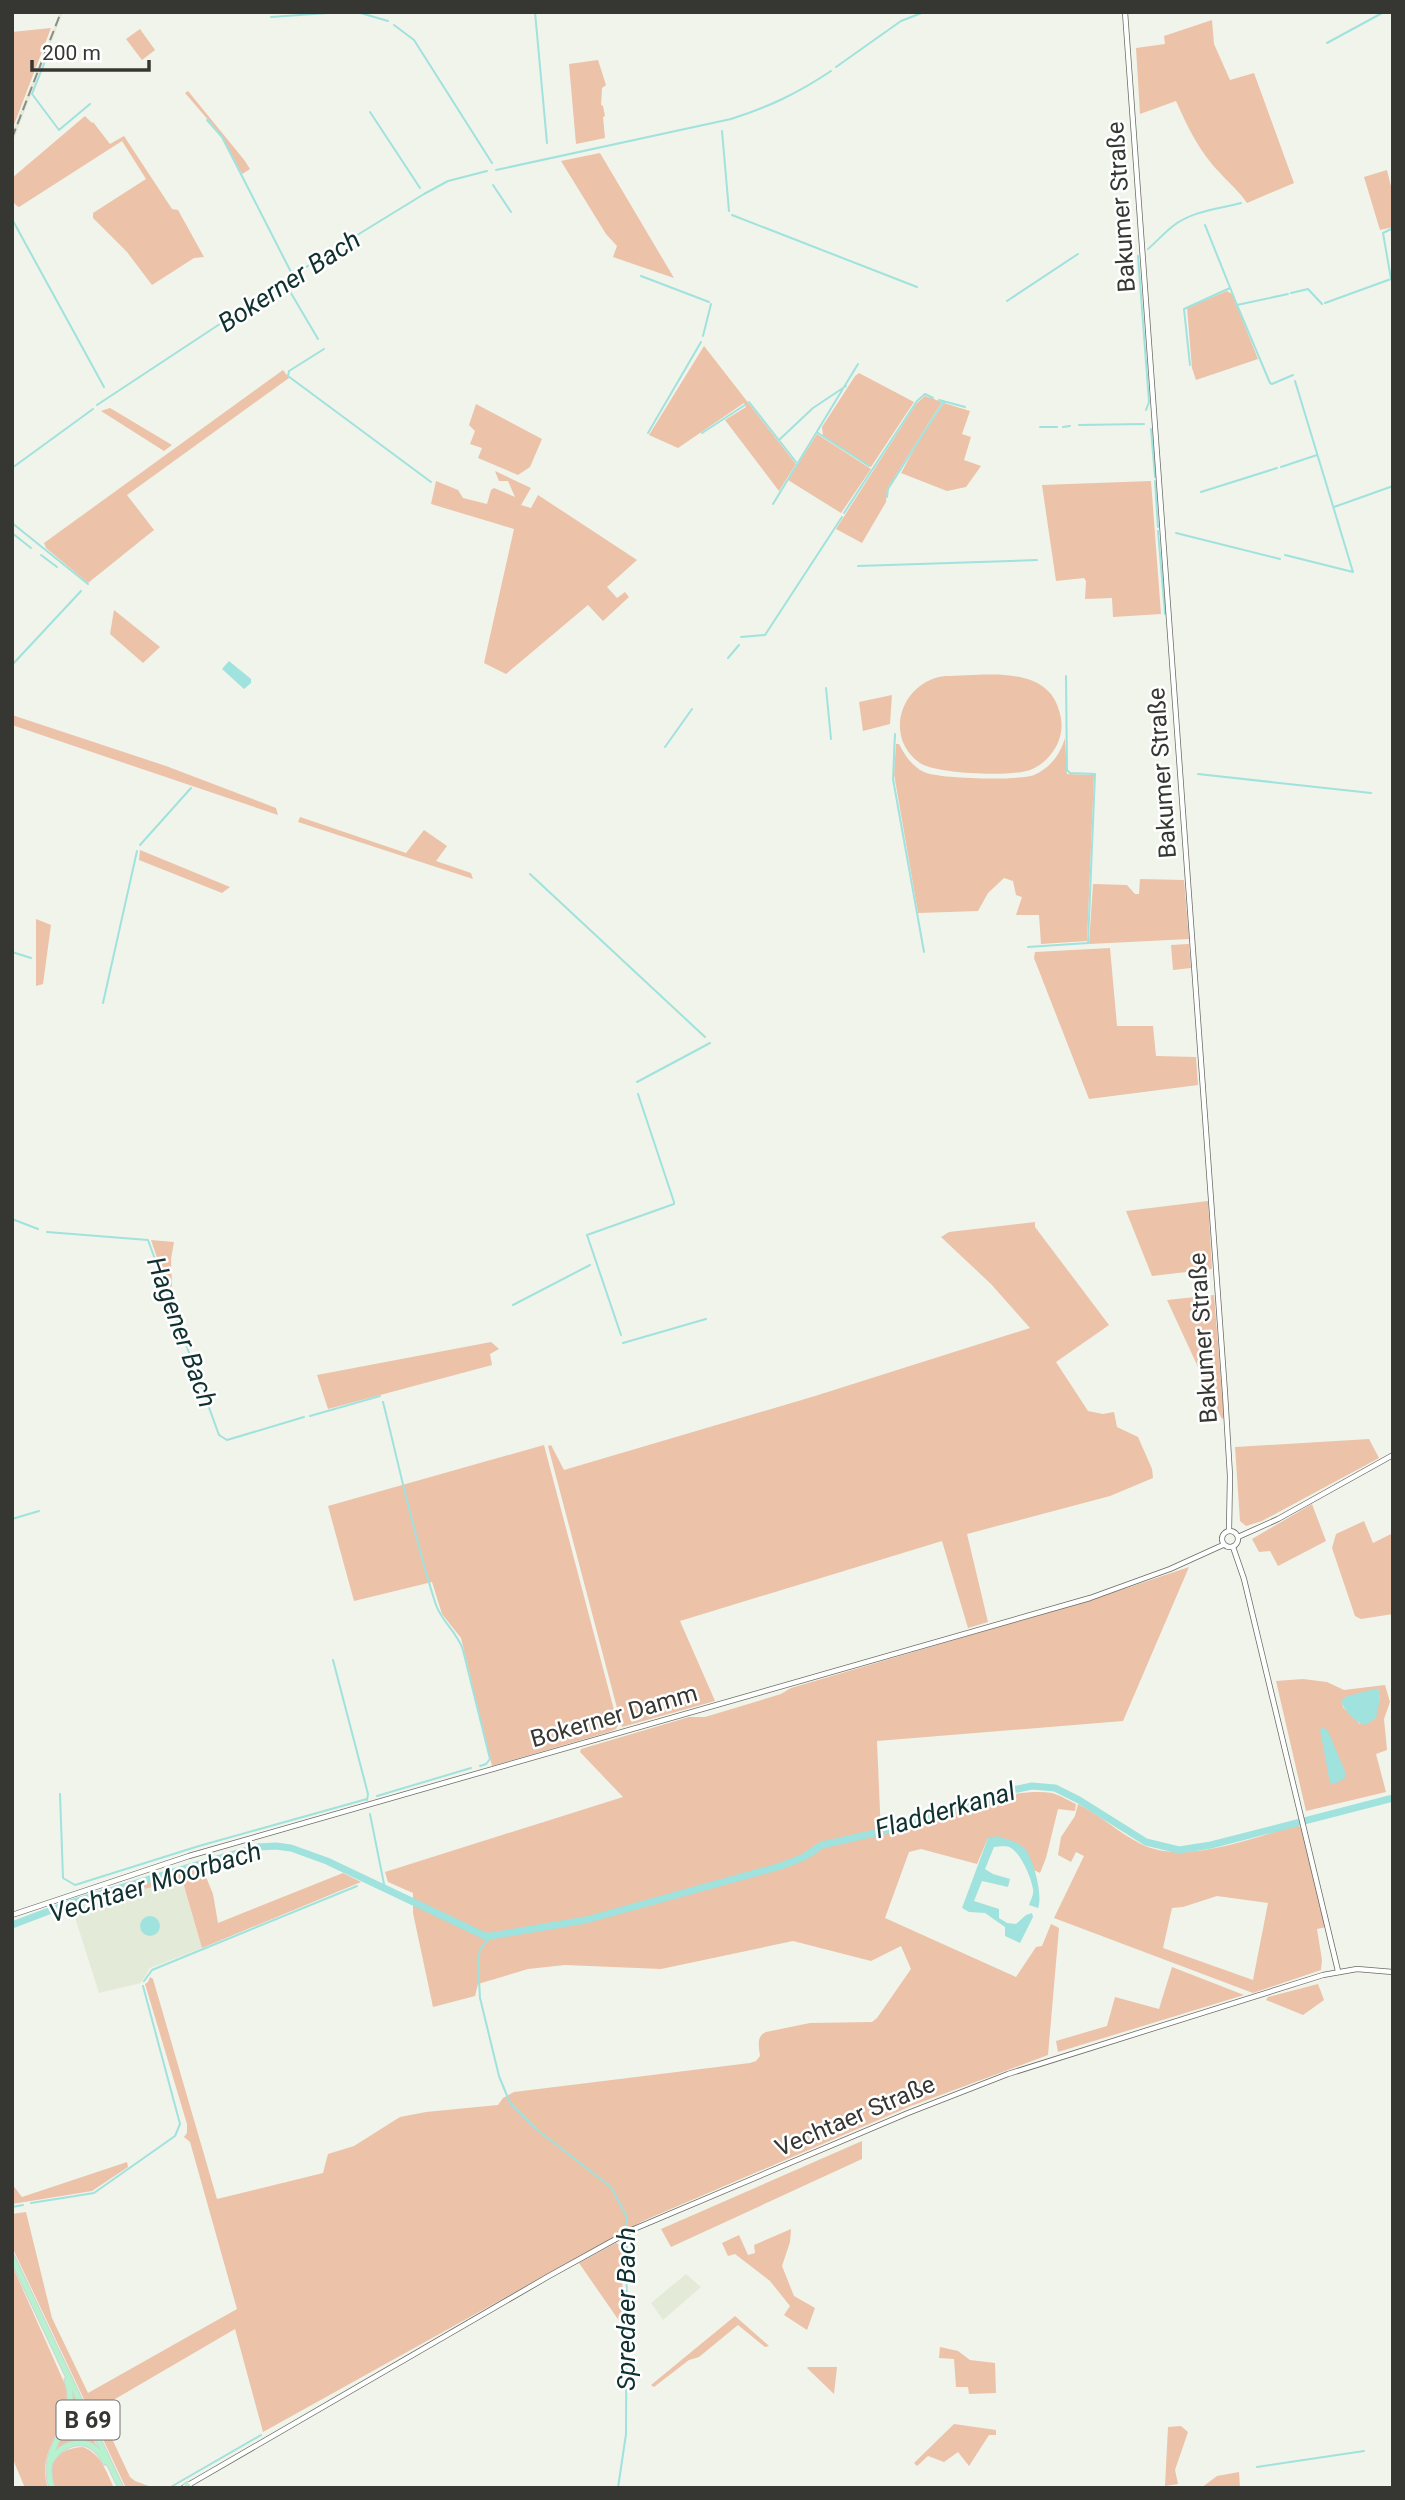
<svg xmlns="http://www.w3.org/2000/svg" width="1405" height="2500" viewBox="0 0 1405 2500" font-family="Roboto,sans-serif">
  <rect width="100%" height="100%" fill="#f0f4ea"/>
  <path fill="#e4ead8" d="M60 12H63L12 144V133Z
    M182 1879 202 1948 150 1968 141 1983 99 1993 72 1908 139 1886 145 1889Z
    M686 2274 701 2287 663 2320 651 2303Z"/>
  <path fill="#ecc2a9" fill-rule="evenodd" d="M1212 20 1214 44 1230 80 1254 73 1294 183 1247 203C1239 191 1230 184 1221 174 1200 153 1188 128 1176 101L1140 114 1136 48 1165 44 1164 36Z
    M51 28 12 130V32Z
    M140 29 155 50 142 60 126 39Z
    M598 60 606 85 602 88 601 105 603 106 605 116 603 117 605 138 576 144 569 64Z
    M188 91 245 161 250 169 242 174 222 136 185 93Z
    M85 116 92 123 93 122 110 144 124 136 172 209 178 210 204 257 194 258 152 285 127 252 93 218V213L146 179 122 141 19 207C9 202 12 189 12 178Z
    M600 153 674 278 613 257 617 246 606 234 561 161Z
    M1387 170 1393 195V227L1380 230 1364 177Z
    M1227 291 1232 294 1258 359 1196 380 1192 368 1187 308Z
    M704 346 796 464 779 491 725 420 746 407 744 403 678 448 649 435Z
    M283 370 289 378 127 495 154 530 88 583 46 548 44 543Z
    M859 373 914 402 871 467 823 436 822 427 855 376Z
    M925 396 942 402 887 489 886 502 862 543 836 529 916 404Z
    M944 403 970 411 962 434 971 437 964 460 981 466 966 487 947 491 901 473 917 444Z
    M476 404 542 439 530 467 518 475 478 458 482 448 470 444 475 431 469 425Z
    M110 408 172 445 164 451 101 411Z
    M817 434 871 469 841 513 788 480Z
    M495 471 531 488 521 505 531 508 538 495 637 560 607 587 617 598 625 592 629 597 603 621 588 605 506 674 484 663 514 529 431 504 436 481 458 490 463 498 487 504 491 490 494 488 515 497 508 481H499Z
    M1151 481 1161 614 1113 617 1112 598 1085 599 1086 581 1084 578 1056 581 1042 485Z
    M114 610 160 647 143 663 110 634Z
    M945 676C984 676 1049 663 1060 714 1064 728 1060 743 1051 754 1046 761 1038 767 1030 770 1011 777 936 774 920 763 882 736 902 681 945 676Z
    M892 695 890 724 863 731 859 702Z
    M12 715 166 766 276 808 278 815 12 725Z
    M1065 738 1067 774 1094 775 1087 941 1041 944 1039 915H1016L1022 897 1016 895 1013 881 1004 878 988 893 978 911 918 913 894 774 896 744H899C905 756 912 766 924 772 938 779 1020 781 1034 775 1050 768 1060 755 1065 738Z
    M300 817 406 853 424 830 447 846 436 861 471 873 473 879 298 822Z
    M140 850 230 887 222 893 139 860Z
    M1140 879 1184 880 1189 939 1089 944 1093 884 1127 885 1135 894H1139Z
    M36 919 51 925 43 984 36 986Z
    M1189 944 1191 968 1173 970 1171 945Z
    M1110 948 1117 1026H1153L1156 1056 1196 1057 1198 1085 1089 1099 1034 958 1035 952Z
    M1208 1201 1212 1269 1152 1276 1126 1211Z
    M1035 1222V1227L1109 1325 1056 1362 1088 1411 1103 1414 1114 1412 1117 1427 1138 1437 1152 1469 1153 1478 1110 1496 967 1534 988 1622 968 1628 942 1541 680 1621 715 1701 622 1727 548 1446 551 1445 564 1470 815 1396 1030 1328 991 1284 941 1237 949 1232Z
    M151 1240 174 1242 171 1259 172 1286 168 1290Z
    M1214 1295 1224 1417 1222 1419 1167 1300Z
    M491 1342 499 1349 490 1354 492 1365 328 1409 317 1375Z
    M1369 1439 1379 1458 1262 1521 1246 1526 1240 1521 1235 1447Z
    M544 1445 618 1725 616 1729 609 1732 492 1766 461 1638 442 1614 432 1582 354 1601 328 1506Z
    M1312 1504 1326 1541 1278 1566 1270 1551 1259 1552 1252 1539Z
    M1364 1521 1373 1543 1393 1533V1614L1361 1619 1355 1616 1332 1548 1336 1534Z
    M1189 1567 1123 1721 877 1741 881 1835C926 1819 1005 1786 1052 1793 1060 1795 1069 1801 1076 1804L1075 1811 1058 1809 1046 1858 1040 1873 1034 1870 1025 1850 988 1838 977 1864 921 1849 909 1852 885 1918 1016 1977 1036 1947 1042 1946 1051 1924 1059 1928 1048 2055 911 2106 643 2221 263 2432 235 2329 98 2409 130 2477 135 2481 154 2488H126L12 2247V2214L26 2212 52 2318 88 2393 237 2309 190 2142 184 2137 187 2133V2124L145 1984 148 1982 150 1977 153 1979 217 2199 323 2173 328 2154 354 2146 400 2117 426 2112 498 2105 503 2098 514 2092 750 2063 756 2061 760 2056C759 2047 756 2036 766 2032L810 2023 872 2022 877 2018 911 1969 901 1946 871 1961 793 1941 661 1969 565 1965 528 1969 478 1984 475 1996 433 2007 413 1913V1893L388 1882 385 1872 623 1797 580 1752 581 1749 689 1717H705L781 1694 791 1688 1094 1599Z
    M1303 1679 1327 1682 1344 1690 1385 1685 1390 1702 1384 1719 1387 1750 1376 1754 1386 1792 1306 1811 1276 1681ZM1378 1689 1380 1699 1360 1724 1343 1707 1342 1700Z
    M1078 1804C1100 1815 1119 1833 1141 1844 1185 1866 1254 1837 1298 1825L1301 1828 1326 1927 1317 1929 1322 1960 1321 1970 1253 1993 1054 1918 1084 1856 1076 1852 1071 1862 1058 1855 1061 1837 1075 1816ZM1217 1896 1268 1903 1253 1980 1163 1948 1172 1908 1183 1907Z
    M202 1867 213 1894 218 1923 343 1873 361 1882 202 1948 182 1879 145 1889 143 1884Z
    M1172 1967 1244 1995 1058 2052 1056 2041 1107 2026 1115 1997 1159 2009Z
    M1318 1984 1324 2000 1303 2015 1266 2000 1268 1997Z
    M862 2141V2159L671 2247 661 2229Z
    M127 2162 128 2167 92 2191 12 2204V2184L22 2197Z
    M791 2229 790 2242 782 2266 794 2296 815 2308 807 2330 784 2315 790 2306 770 2281 735 2254 728 2256 722 2243 739 2235 748 2255 755 2253 754 2245Z
    M616 2243 623 2247 622 2325 579 2263Z
    M12 2265 67 2389C71 2430 35 2448 48 2488H25L12 2457Z
    M735 2316 769 2346 765 2347 738 2325 699 2357 689 2360 654 2387 651 2385Z
    M940 2347 958 2351 970 2360 995 2363 996 2393 969 2394 968 2387H956L954 2359 939 2358Z
    M808 2367H837L834 2394 807 2368Z
    M72 2391 97 2447C79 2438 67 2439 52 2453L71 2417Z
    M954 2424 996 2430V2435H989L969 2466 958 2452 944 2462 928 2456 917 2466 914 2463Z
    M1181 2426 1188 2432 1175 2470 1178 2484 1165 2486 1168 2427Z
    M83 2447C101 2454 106 2471 114 2488H55C45 2462 57 2449 83 2447Z
    M1239 2472 1240 2488H1201L1217 2476Z"/>
  <path fill="#a0e2de" d="M229 661 251 679V683L244 689 222 669Z
    M1378 1688 1380 1699 1376 1718 1365 1725C1356 1723 1343 1710 1341 1700L1348 1696Z
    M1322 1727 1328 1731 1346 1774 1344 1779 1334 1784 1330 1783 1320 1730Z
    M996 1836C1005 1839 1019 1841 1026 1850 1034 1862 1043 1895 1038 1908L1029 1905C1031 1900 1034 1894 1033 1889 1031 1877 1021 1854 1011 1848 1006 1845 999 1847 994 1847L985 1869 993 1874 1010 1879 1008 1887 982 1881 974 1901 999 1909V1918L1007 1923 1016 1924 1026 1915 1032 1913 1033 1917 1020 1943 1005 1936V1927L985 1913 969 1912 962 1908 988 1838Z
    M140 1926a10 10 0 1 1 20 0a10 10 0 1 1-20 0Z"/>
  <g fill="none" stroke-linecap="round" stroke-linejoin="round">
    <path stroke="#a0e2de" stroke-width="2" d="M357 12 388 21
      M535 12 547 143
      M271 17 342 12
      M394 25 414 40 492 163
      M1327 43 1384 12
      M48 54 32 94 59 130 90 104
      M836 67 901 21 924 12
      M370 112 420 188
      M207 120 222 137 292 274
      M722 131 729 211
      M496 170 731 119C769 107 798 93 831 71
      M493 185 511 212
      M732 215 917 287
      M12 219 104 387
      M1205 225 1237 305
      M1148 249C1156 242 1164 233 1173 226 1192 211 1218 209 1241 203
      M1138 256 1149 402 1146 410
      M641 276 709 302
      M285 283 318 339
      M1291 293 1308 289 1322 304
      M1288 294 1237 305 1270 383 1272 384 1293 375
      M1007 301 1078 254
      M1325 303 1391 279 1383 233 1393 228
      M703 336 711 304
      M324 349 289 371 288 376 431 482
      M1190 365 1184 309 1230 288
      M939 400 965 407
      M749 402 796 462
      M97 405 323 256 424 194 448 181 487 171
      M1079 425 1144 424
      M1040 427H1057
      M1063 427 1070 426
      M1151 429 1155 477
      M648 433 701 342
      M702 433 745 405
      M818 433 869 466
      M779 440 813 408 846 386
      M1281 467 1317 455
      M12 468 93 409
      M1155 481 1158 527
      M1201 492 1277 468
      M887 497 888 489 944 401
      M773 504 858 364
      M1334 507 1393 486
      M844 513 917 401 925 394 933 398
      M12 523 88 584
      M1158 531 1165 614
      M12 533 31 548
      M1176 533 1280 559
      M41 555 57 567
      M1285 555 1353 572 1295 381
      M858 566 1037 560
      M741 637 765 635 842 517
      M728 658 739 645
      M12 665 81 591
      M826 688 831 739
      M895 734 893 779 924 952
      M665 747 692 709
      M1198 774 1371 793
      M140 845 191 788
      M530 874 705 1037
      M1028 947 1088 943 1095 774 1070 773 1067 770 1066 676
      M12 952 31 958
      M103 1003 137 851
      M637 1082 710 1043
      M12 1219 38 1229
      M47 1232 148 1240 219 1435 227 1440 304 1417
      M513 1305 590 1265
      M621 1335 587 1235 674 1204V1202L638 1094
      M623 1343 706 1319
      M383 1402C400 1469 414 1538 436 1605 442 1622 458 1633 463 1650L490 1759 486 1764 480 1766
      M310 1416 380 1396
      M12 1519 39 1511
      M333 1660 368 1794 367 1800
      M60 1794 63 1878 75 1885 199 1846 367 1799
      M377 1796 471 1768
      M370 1814 385 1889
      M491 1936 480 1949 478 1962 480 1998 499 2076 510 2103 536 2129 611 2187 627 2217 626 2434 618 2488
      M144 1981 152 1970 357 1886
      M31 2203 94 2193 175 2136 180 2124 143 1986
      M12 2207 23 2205
      M1257 2467 1364 2451
      M169 2488 261 2435"/>
    <path stroke="#a0e2de" stroke-width="7" d="M12 1925 70 1903 196 1865 258 1847 276 1846 291 1848 327 1861 485 1936H491L586 1920 781 1866 804 1857 822 1845 884 1831 1008 1791 1032 1786 1055 1788 1079 1800 1146 1842 1179 1850 1211 1845 1393 1798"/>
    <defs>
      <path id="secondary" d="M1125 12 1225 1393 1230 1476 1229 1531
        M1222 1539a8 8 0 1 1 16 0a8 8 0 1 1-16 0Z
        M1238 1537 1278 1519 1393 1455
        M1233 1547 1244 1579 1338 1971
        M12 1915 189 1856 1090 1598 1170 1569 1223 1545
        M183 2488 549 2276 634 2229 908 2113 1008 2074 1323 1975 1357 1969 1393 1972"/>
      <path id="primary" d="M12 2257 121 2488
        M50 2462C65 2439 91 2434 105 2462
        M187 2485 189 2488
        M52 2488C37 2445 82 2424 67 2380"/>
    </defs>
    <use href="#secondary" stroke="#696b63" stroke-width="6"/>
    <use href="#primary" stroke="#d3d3d2" stroke-width="7"/>
    <use href="#secondary" stroke="#fff" stroke-width="4.5"/>
    <use href="#primary" stroke="#b6f2ce" stroke-width="5"/>
    <path stroke="#8c8f88" stroke-width="2" stroke-dasharray="10 5" stroke-linecap="butt" d="M12 138 61 12"/>
  </g>
  <g text-anchor="middle" dominant-baseline="central" stroke-width="5" stroke-linejoin="round" paint-order="stroke">
    <rect fill="#fff" stroke="#727370" stroke-width="2" x="56.5" y="2400.5" width="63" height="39" rx="5"/>
    <g font-size="23" font-weight="bold" fill="#363733">
      <text x="88" y="2420">B 69</text>
    </g>
    <g font-size="24" fill="#363733" stroke="#fff">
      <text transform="translate(1121 207) rotate(-94)">Bakumer Straße</text>
      <text transform="translate(1162 773) rotate(-94)">Bakumer Straße</text>
      <text transform="translate(1203 1338) rotate(-94)">Bakumer Straße</text>
      <text transform="translate(614 1716) rotate(-16)">Bokerner Damm</text>
      <text transform="translate(855 2116) rotate(-23)">Vechtaer Straße</text>
    </g>
    <g font-size="26" font-style="italic" fill="#0f312f" stroke="#fff">
      <text transform="translate(289 281) rotate(-33)">Bokerner Bach</text>
      <text transform="translate(182 1332) rotate(70)">Hagener Bach</text>
      <text transform="translate(945 1810) rotate(-16)">Fladderkanal</text>
      <text transform="translate(155 1882) rotate(-17)">Vechtaer Moorbach</text>
      <text transform="translate(626 2309) rotate(-90)">Spredaer Bach</text>
    </g>
  </g>
  <rect width="1405" height="2500" fill="none" stroke="#363733" stroke-width="28"/>
  <path d="M32 60v10h117v-10" fill="none" stroke="#363733" stroke-width="3.5"/>
  <text x="42" y="60" font-size="21" fill="#363733" stroke="#ffffff" stroke-width="5" paint-order="stroke">200 m</text>
</svg>
